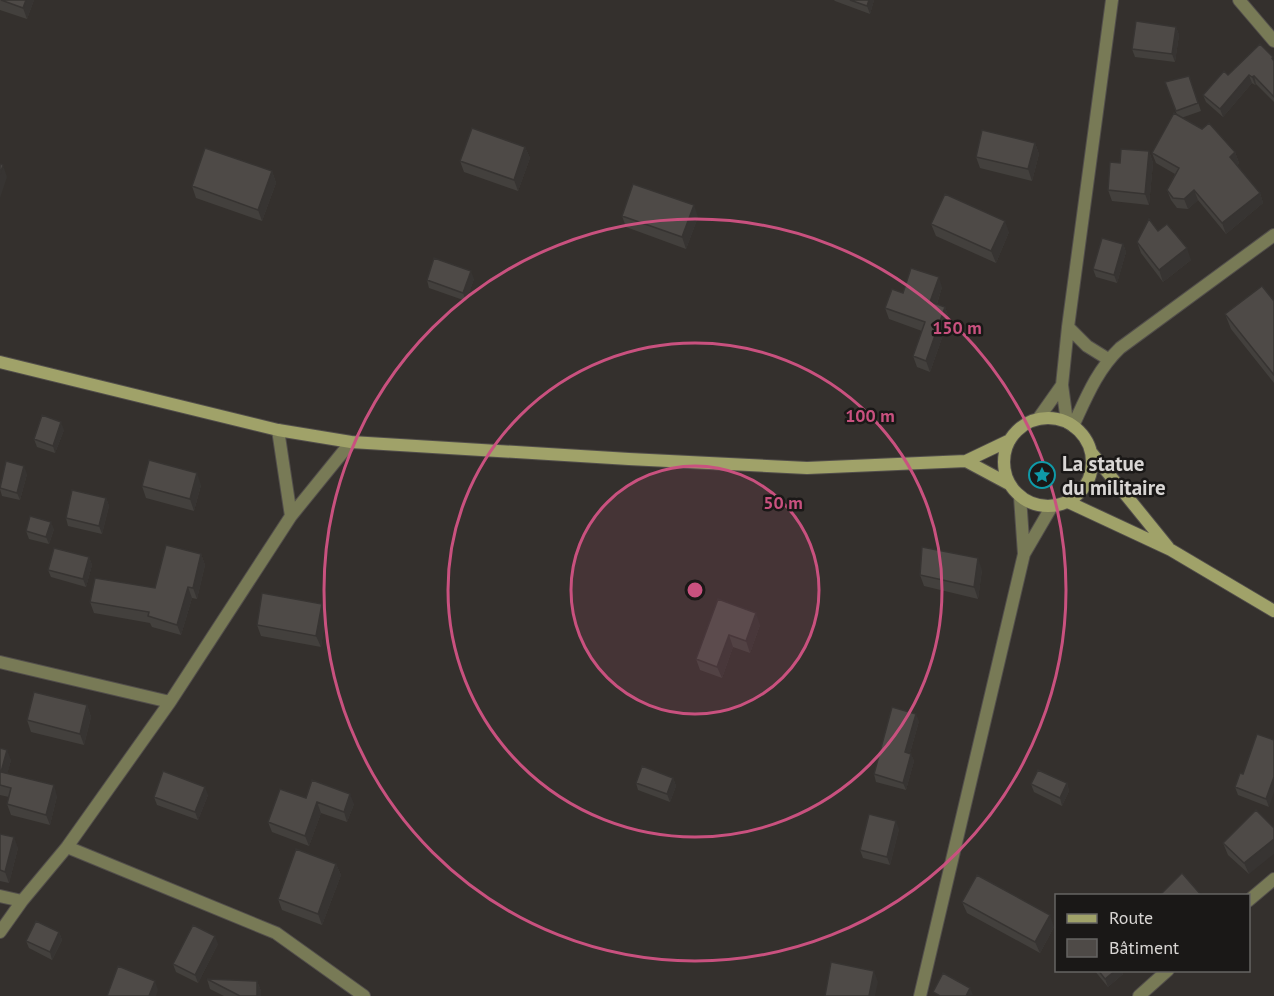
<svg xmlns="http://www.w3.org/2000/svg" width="1274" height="996" viewBox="0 0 1274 996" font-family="'PT Sans',sans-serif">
  <rect width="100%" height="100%" fill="#34302d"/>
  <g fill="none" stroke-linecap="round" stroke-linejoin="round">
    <defs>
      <path id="minor" d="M1239 0 1274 41
        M278 430 291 516
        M0 662 170 702 291 516 351 442
        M67 847 276 933 364 996
        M0 896 22 901
        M1248 901 1274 879
        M0 932 22 901 67 847 170 702
        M1139 996 1168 970"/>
      <path id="tertiary" d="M1068 327 1087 346 1108 359
        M1038 419 1062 385
        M1067 422 1062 385 1068 327 1112 0
        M1073 426C1086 398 1097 370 1120 348L1274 235
        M1024 554 1052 506
        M920 996 1024 554 1020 497"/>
      <path id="secondary" d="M0 362 278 430 351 442 629 459 807 468 966 461 1010 440
        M1004 462a44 44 0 1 1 88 0a44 44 0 1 1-88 0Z
        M1091 452 1168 547
        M966 461 1009 484
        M1068 502 1171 550 1274 611"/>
    </defs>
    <use href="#minor" stroke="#524e4b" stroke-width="14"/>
    <use href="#tertiary" stroke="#524e4b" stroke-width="14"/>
    <use href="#secondary" stroke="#524e4b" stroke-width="14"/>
    <use href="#minor" stroke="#787a56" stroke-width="12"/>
    <use href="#tertiary" stroke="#787a56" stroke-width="12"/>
    <use href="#secondary" stroke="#a0a269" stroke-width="12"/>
  </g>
  <path fill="#43403d" d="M0 0H34L27 19 0 10Z
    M834 0H874L870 14 835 1Z
    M1176 27 1179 35 1175 62 1135 57 1132 49Z
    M1274 60V102L1256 84 1255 85 1252 83 1223 117 1206 102 1203 95 1228 75Z
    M1189 76 1201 111 1181 118 1235 152 1239 163 1237 165 1260 193 1263 203 1226 234 1198 200 1188 209 1177 208 1171 200 1167 190 1175 174 1156 163 1152 153 1177 115 1165 82Z
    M1035 143 1039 154 1032 181 980 168 976 157Z
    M525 147 530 158 518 191 464 172 460 161Z
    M1149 151 1153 163 1149 205 1112 201 1108 190Z
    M272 171 276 183 262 221 196 198 192 186Z
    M622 216 698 217 686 249 626 227Z
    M931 224 1009 232 996 263 936 236Z
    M1158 231 1191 260 1163 282 1141 253 1137 242Z
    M1123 244 1126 252 1117 283 1096 277 1093 269Z
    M474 279 466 301 429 288 427 280Z
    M942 287 937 304 945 307 949 318 930 372 917 367 913 356 922 331 889 319 885 308 903 293Z
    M1274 301V383L1231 329 1225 314Z
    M64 430 55 453 37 447 34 439Z
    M27 474 20 500 2 496 0 489V485Z
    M201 485 194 511 146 498 142 486Z
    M106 498 109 506 102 534 68 526 66 518Z
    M54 529 49 544 29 539 26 531Z
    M201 554 205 565 197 599 192 598 181 635 152 627 150 623 94 613 90 602 155 588Z
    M89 557 92 565 86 587 51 577 48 570Z
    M982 570 978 599 924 586 920 575Z
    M718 599 760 625 750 653 733 647 722 678 700 670 696 659Z
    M322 604 326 615 321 647 261 636 257 625Z
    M87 705 91 717 84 745 31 732 27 720Z
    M919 721 910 753 914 761 906 790 876 782 874 774Z
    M1257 734 1269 807 1238 795 1235 787 1243 774Z
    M0 748 11 760 7 774 57 796 50 825 11 815 7 804 9 797 0 795Z
    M673 778 676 786 670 802 638 790 636 783Z
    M1067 783 1069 791 1062 806 1034 792 1031 784Z
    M208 795 198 820 157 805 154 797Z
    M306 798 354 804 347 822 321 813 309 846 272 832 268 822Z
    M1256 810 1249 874 1228 855 1223 843Z
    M899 829 890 865 863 858 860 850Z
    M0 834 18 848 9 883 0 881Z
    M336 864 341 875 322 925 282 910 278 899Z
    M962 902 1054 927 1040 953 967 913Z
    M59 932 62 940 52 960 29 948 26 941Z
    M218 944 198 983 176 972 173 964Z
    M1094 970H1122L1123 974 1108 987Z
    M207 979 257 981 261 991V996H224L210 989Z"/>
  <path fill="#373432" d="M26 0H34L27 19 23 8Z
    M869 0H874L870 14 867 6Z
    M1176 27 1179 35 1175 62 1172 54Z
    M1249 75 1252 83 1223 117 1220 109Z
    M1254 76 1256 84 1255 85 1252 77Z
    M1035 143 1039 154 1032 181 1028 169Z
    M525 147 530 158 518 191 514 180Z
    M1149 151 1153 163 1149 205 1145 194Z
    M1235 152 1239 163 1234 168 1230 157Z
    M3 165 7 177 0 198V174Z
    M272 171 276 183 262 221 258 210Z
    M1194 190 1198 200 1188 209 1184 199Z
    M1260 193 1263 203 1226 234 1222 223Z
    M694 205 698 217 686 249 682 237Z
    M1005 221 1009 232 996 263 991 251Z
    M1123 244 1126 252 1117 283 1114 275Z
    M1187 248 1191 260 1163 282 1159 270Z
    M471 271 474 279 466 301 463 293Z
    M939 277 942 287 934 313 930 302Z
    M945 307 949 318 930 372 926 361Z
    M61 422 64 430 55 453 53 446Z
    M24 466 27 474 20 500 17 493Z
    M197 473 201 485 194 511 190 499Z
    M106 498 109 506 102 534 99 526Z
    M51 522 54 529 49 544 46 537Z
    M201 554 205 565 197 599 193 588Z
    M89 557 92 565 86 587 83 579Z
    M978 558 982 570 978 599 974 587Z
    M188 587 192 598 181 635 177 625Z
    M322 604 326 615 321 647 316 636Z
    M756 613 760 625 750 653 746 641Z
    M729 635 733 647 722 678 717 667Z
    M87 705 91 717 84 745 80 734Z
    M916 714 919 721 908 760 905 752Z
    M7 750 11 760 5 783 1 772Z
    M911 754 914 761 906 790 903 783Z
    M1274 777V792L1269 807 1266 799Z
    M673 778 676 786 670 802 667 794Z
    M1067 783 1069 791 1062 806 1060 798Z
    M54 785 57 796 50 825 46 815Z
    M205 787 208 795 198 820 195 812Z
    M350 794 354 804 347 822 344 812Z
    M317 802 321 813 309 846 305 836Z
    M896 821 899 829 890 865 887 857Z
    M14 837 18 848 9 883 5 872Z
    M1274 839V854L1249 874 1244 863Z
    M336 864 341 875 322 925 318 914Z
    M1050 915 1054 927 1040 953 1035 942Z
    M59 932 62 940 52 960 50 952Z
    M215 936 218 944 198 983 195 975Z
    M1116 970H1122L1123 974 1108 987 1105 979Z
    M874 971 878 982 875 996H869Z
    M155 981 158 990 156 996H149Z
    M257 981 261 991V996H257Z
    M970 988 973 995 966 996Z"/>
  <path fill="#4e4a47" stroke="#373432" stroke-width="1.5" d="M1 0H26L23 8Z
    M850 0H869L867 6Z
    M1136 21 1176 27 1172 54 1132 49Z
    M1260 44 1273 57 1272 58 1274 61V97L1254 76 1252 77 1249 75 1220 109 1203 95 1224 71 1228 75Z
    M1189 76 1198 103 1176 111 1165 82Z
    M1174 113 1202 129 1209 123 1235 152 1230 157 1260 193 1222 223 1194 190 1184 199 1173 198 1167 190 1179 168 1152 153Z
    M472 128 525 147 514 180 460 161Z
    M982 130 1035 143 1028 169 976 157Z
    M205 148 272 171 258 210 192 186Z
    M1121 149 1149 151 1145 194 1108 190 1110 162 1120 163Z
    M0 164 3 165 0 174Z
    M633 184 694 205 682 237 622 216Z
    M945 194 1005 221 991 251 931 224Z
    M1149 219 1158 231 1167 224 1187 248 1159 270 1137 242Z
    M1102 238 1123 244 1114 275 1093 269Z
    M434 258 471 271 463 293 427 280Z
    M911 268 939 277 930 302 945 307 926 361 913 356 925 322 885 308 892 289 903 293Z
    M1262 286 1274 301V375L1225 314Z
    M42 415 61 422 53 446 34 439Z
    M149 460 197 473 190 499 142 486Z
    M6 461 24 466 17 493 0 488Z
    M72 490 106 498 99 526 66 518Z
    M30 516 51 522 46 537 26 531Z
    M166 545 201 554 193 588 188 587 177 625 148 616 149 612 90 602 95 578 155 588Z
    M922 547 978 558 974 587 920 575Z
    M54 548 89 557 83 579 48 570Z
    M262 593 322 604 316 636 257 625Z
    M718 599 756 613 746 641 729 635 717 667 696 659Z
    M34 692 87 705 80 734 27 720Z
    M892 707 916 714 905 752 911 754 903 783 874 774Z
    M1257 734 1274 740V777L1266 799 1235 787 1240 773 1243 774Z
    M0 748 7 750 1 772 54 785 46 815 7 804 11 788 0 785Z
    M642 766 673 778 667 794 636 783Z
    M1038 770 1067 783 1060 798 1031 784Z
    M163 771 205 787 195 812 154 797Z
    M312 780 350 794 344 812 317 802 305 836 268 822 280 789 306 798Z
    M1256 810 1274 828V839L1244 863 1223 843Z
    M869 814 896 821 887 857 860 850Z
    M0 834 14 837 5 872 0 870Z
    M296 849 336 864 318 914 278 899Z
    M1182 873 1202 896H1159Z
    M977 875 1050 915 1035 942 962 902Z
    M36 921 59 932 50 952 26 941Z
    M193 925 215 936 195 975 173 964Z
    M831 962 874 971 869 996H825Z
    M118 966 155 981 149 996H153H107Z
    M1098 970H1116L1105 979Z
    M943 973 970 988 966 996H940L933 992Z
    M207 979 257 981V996H240Z"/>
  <circle cx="695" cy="590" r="124" fill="#c9517f" fill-opacity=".12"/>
  <g fill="none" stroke="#c9517f" stroke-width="3">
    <circle cx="695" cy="590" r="124"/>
    <circle cx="695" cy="590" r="247"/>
    <circle cx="695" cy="590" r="371"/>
  </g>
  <defs>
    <symbol id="sight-ring" viewBox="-11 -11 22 22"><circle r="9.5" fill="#1a1817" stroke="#0f9aa8" stroke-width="1.5"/><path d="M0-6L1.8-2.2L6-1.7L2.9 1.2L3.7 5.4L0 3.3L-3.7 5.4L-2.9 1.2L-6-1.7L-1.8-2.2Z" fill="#0f9aa8"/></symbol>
  </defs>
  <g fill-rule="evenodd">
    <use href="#sight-ring" x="1027" y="460" width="30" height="30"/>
  </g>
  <g text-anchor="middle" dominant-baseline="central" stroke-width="5" stroke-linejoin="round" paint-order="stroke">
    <g font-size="21" font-weight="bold" fill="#d9d6d4" stroke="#1a1817" text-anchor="start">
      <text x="1062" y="463">La statue<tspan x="1062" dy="24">du militaire</tspan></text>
    </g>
  </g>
  <circle cx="695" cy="590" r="9" fill="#c9517f" stroke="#1a1817" stroke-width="3"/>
  <g font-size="18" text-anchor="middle" font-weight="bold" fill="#c9517f" stroke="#1a1817" stroke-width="5" stroke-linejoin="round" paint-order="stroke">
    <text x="957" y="334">150 m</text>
    <text x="870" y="422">100 m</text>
    <text x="783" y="509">50 m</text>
  </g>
  <rect x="1055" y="894" width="195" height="78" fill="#1a1817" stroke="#666463" stroke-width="1.5"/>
  <rect x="1067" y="914" width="30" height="9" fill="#a0a269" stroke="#666463" stroke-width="1.5"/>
  <text x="1109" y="924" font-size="18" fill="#d9d6d4">Route</text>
  <rect x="1067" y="939" width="30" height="18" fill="#4e4a47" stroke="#666463" stroke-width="1.5"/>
  <text x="1109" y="954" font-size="18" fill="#d9d6d4">Bâtiment</text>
</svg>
